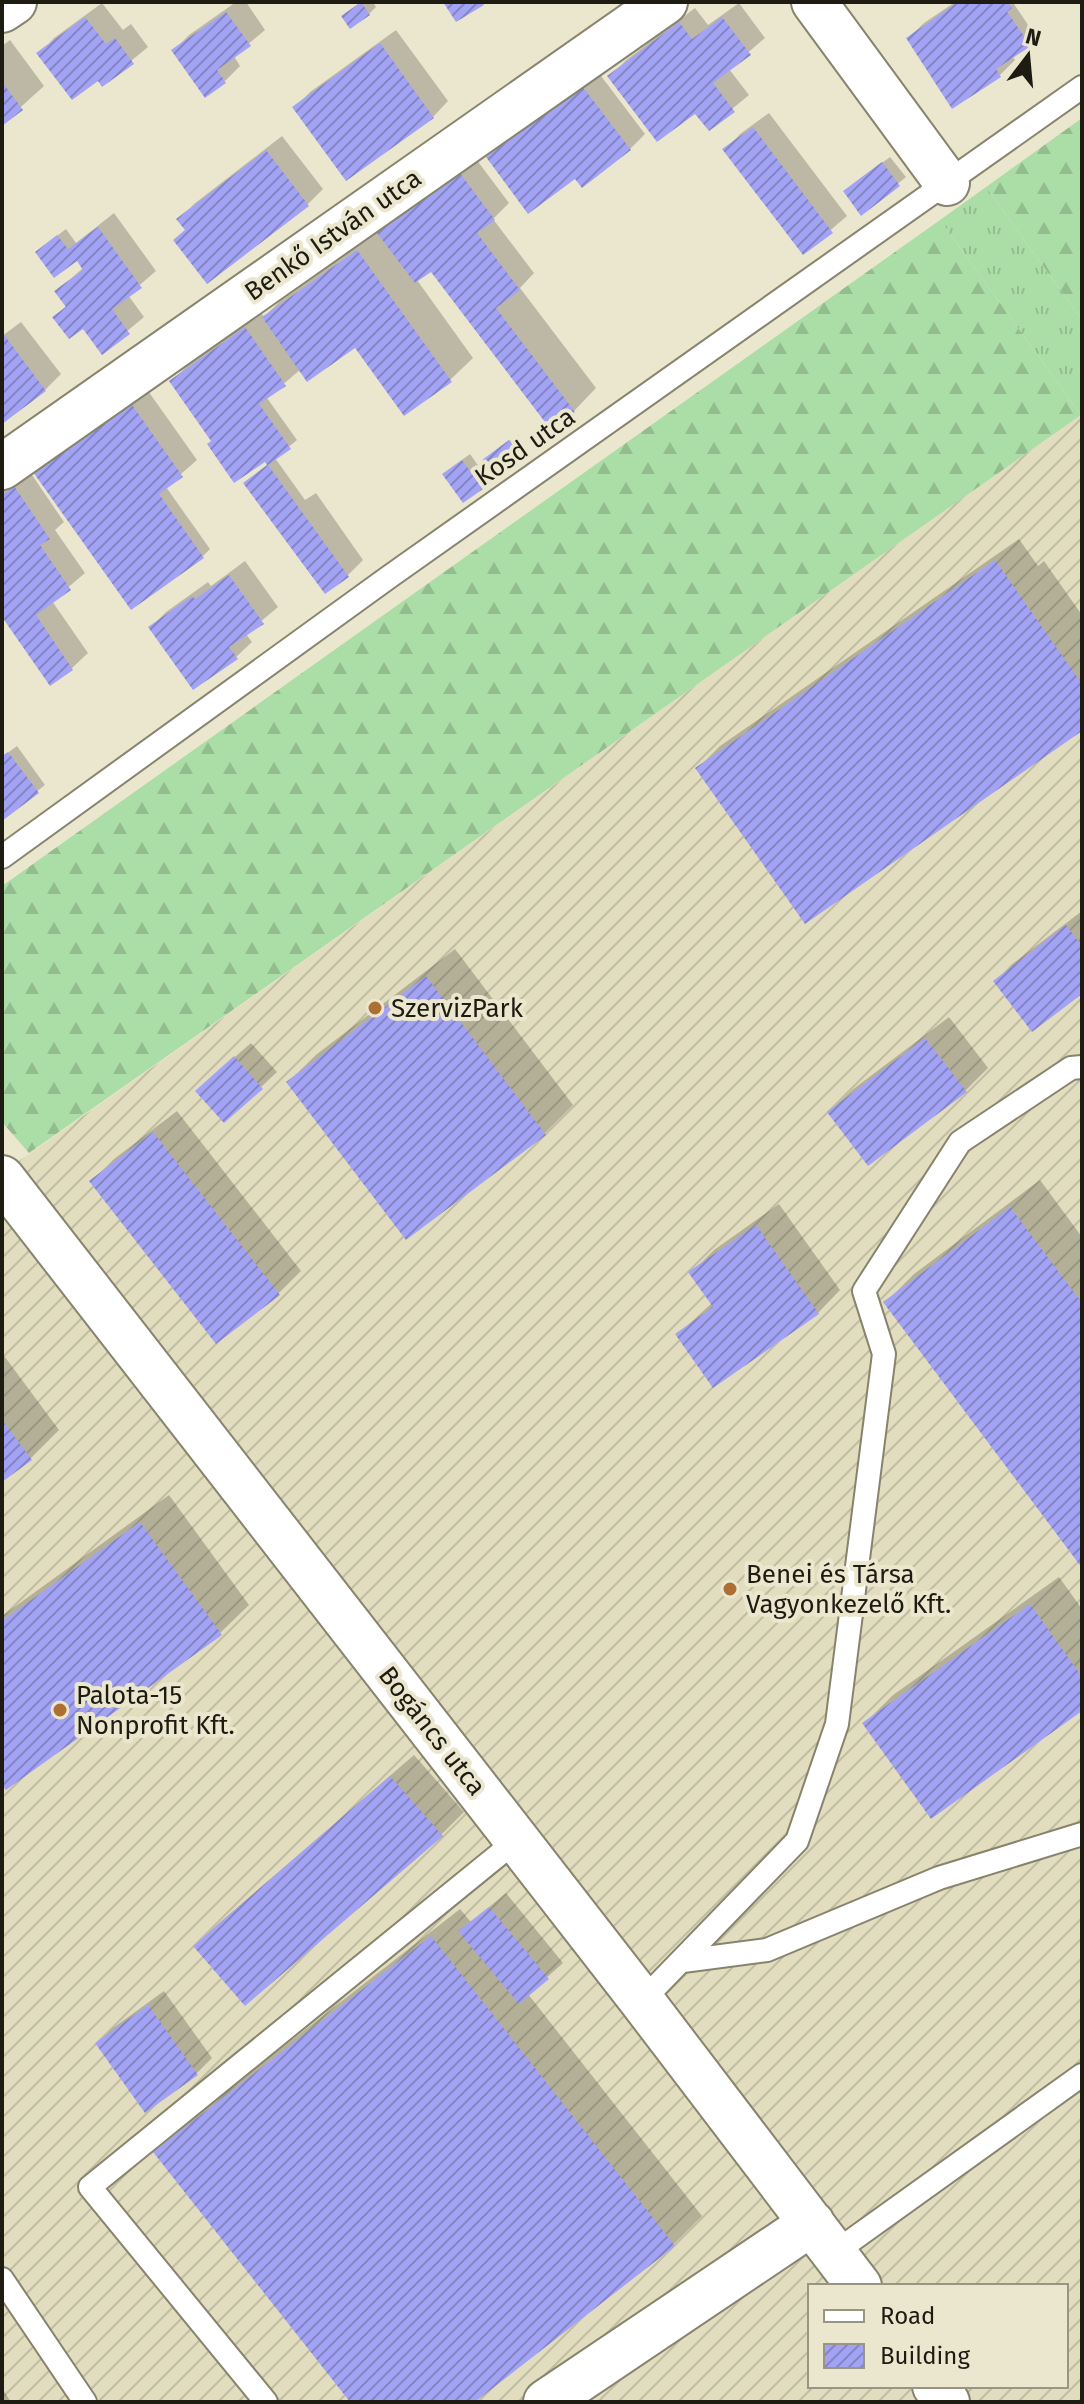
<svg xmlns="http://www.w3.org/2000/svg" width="1084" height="2404" viewBox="0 0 1084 2404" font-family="'Fira Sans',sans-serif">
  <defs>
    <pattern id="industrial-furrows" width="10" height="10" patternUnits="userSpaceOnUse" patternTransform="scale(2)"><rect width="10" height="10" fill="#e2ddbe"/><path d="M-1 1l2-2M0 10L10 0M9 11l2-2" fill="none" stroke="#c1bda2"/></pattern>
    <pattern id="grass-tufts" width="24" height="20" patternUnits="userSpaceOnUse" patternTransform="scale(2)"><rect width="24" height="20" fill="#abdda6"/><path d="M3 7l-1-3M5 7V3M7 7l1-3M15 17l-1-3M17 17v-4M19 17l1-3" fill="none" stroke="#93bd8e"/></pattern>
    <pattern id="forest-firs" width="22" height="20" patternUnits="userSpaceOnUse" patternTransform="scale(2)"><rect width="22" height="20" fill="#abdda6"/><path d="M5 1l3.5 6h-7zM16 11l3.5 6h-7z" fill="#93bd8e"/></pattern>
    <pattern id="building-hatch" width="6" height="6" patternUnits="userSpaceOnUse" patternTransform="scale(2)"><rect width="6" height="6" fill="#a3a3f6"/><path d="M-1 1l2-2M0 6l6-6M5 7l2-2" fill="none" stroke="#8484c6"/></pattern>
  </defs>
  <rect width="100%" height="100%" fill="#ebe7cf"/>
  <path fill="url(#industrial-furrows)" fill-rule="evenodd" d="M1082 414V2402H2V1173ZM810 2286H1066V2386H810Z"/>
  <path fill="url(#grass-tufts)" d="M986 187 1082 320 1081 415 940 220Z"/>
  <path fill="url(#forest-firs)" d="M1082 118V320L986 187Z
    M940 220 1081 415 29 1153 2 1122V886Z"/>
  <path fill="#0003" d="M236 2H246L265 30 234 56 240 66 225 81 174 50 189 35Z
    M361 2H373L376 7 369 14 343 17Z
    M955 2H1016L1014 4 1037 38 1012 56 1015 60 999 76 908 38 924 23Z
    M102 3 123 30 131 24 148 47 103 84 98 78 39 54 54 38Z
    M739 3 765 38 729 69 749 95 709 128 695 111 610 77 625 61 695 8 708 25Z
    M396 30 448 101 433 117 295 107 310 92Z
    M10 40 44 86 2 124V46Z
    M598 72 645 134 630 149 576 176 488 157 504 142Z
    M769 113 847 216 804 253 725 150 740 134Z
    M282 136 323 189 308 204 186 229 179 219 194 204Z
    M890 157 906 177 862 213 853 184Z
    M476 159 509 203 493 219 534 273 520 288 596 388 574 411 431 269 417 280 473 358 450 380 356 345 301 369 267 398 297 440 275 458 305 500 316 493 363 560 348 575 325 591 246 483 269 464 265 459 213 441 171 382 187 366 261 313 264 317 279 302 381 229 382 231 402 211Z
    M114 213 156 271 128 295 144 317 102 352 83 326 54 317 67 305 57 291 84 267 77 259 45 245 66 229 76 243Z
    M21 322 61 374 45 390 2 422V336Z
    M146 388 197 460 166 487 210 549 203 556 35 472Z
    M518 435 529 451 522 459 492 453Z
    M470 454 489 481 482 488 452 467Z
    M30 472 64 522 55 530 85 573 52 601 88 653 72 668 50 683 2 613V492Z
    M1019 539 1038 566 1044 561 1082 615V728L698 768 720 746Z
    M245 561 278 607 246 634 252 642 236 657 151 627 166 612 208 582 211 586Z
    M17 746 45 785 2 819V757Z
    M1082 911V991L996 981 1011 965Z
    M455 949 573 1105 545 1133 407 1237 288 1082 317 1054Z
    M949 1017 988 1068 966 1090 869 1163 829 1112 852 1090Z
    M251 1043 277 1072 261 1087 213 1076Z
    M177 1111 301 1271 279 1293 217 1341 92 1181 114 1159Z
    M1040 1180 1082 1237V1564L886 1302 914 1274Z
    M779 1204 840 1290 818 1313 678 1334 712 1303 691 1273 714 1250Z
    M2 1353 59 1430 31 1458 2 1479Z
    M169 1495 249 1605 220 1633 2 1781V1616Z
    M1059 1577 1082 1609V1709L865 1723 893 1695Z
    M414 1755 464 1812 441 1835 196 1946 218 1924Z
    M506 1893 563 1963 528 1994 702 2216 674 2244 472 2402H352L156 2153 184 2124 460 1909 471 1922Z
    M164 1991 212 2058 196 2074 98 2043 113 2028Z
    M2 2388 11 2402H2Z"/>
  <path fill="url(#building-hatch)" d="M361 2 370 15 350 29 341 16Z
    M443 2H482L484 5 456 22Z
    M958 2H1008L1012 8 1007 12 1031 46 996 69 1001 77 952 109 906 38Z
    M226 12 251 46 217 70 226 83 205 98 171 50Z
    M85 17 106 44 115 38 134 64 102 87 98 81 72 100 36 53Z
    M722 17 751 55 713 83 735 112 709 131 695 114 657 142 607 76 679 22 692 39Z
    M380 43 434 118 346 181 292 107Z
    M2 82 23 110 2 126Z
    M582 86 631 150 582 188 575 179 528 214 486 157Z
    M753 127 833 233 803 255 722 149Z
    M266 150 309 206 207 284 173 240 185 230 176 219Z
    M882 162 900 186 861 216 843 191Z
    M460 173 495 220 477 233 520 290 496 308 575 412 551 430 431 272 415 283 377 233Z
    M98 227 142 288 112 309 130 334 102 355 83 329 69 339 52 317 66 307 54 291 83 270 77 261 54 278 35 252 57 235 68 249Z
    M357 250 452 382 404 416 355 348 307 382 262 317Z
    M245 327 286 386 259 404 291 449 268 465 349 577 325 594 243 483 267 465 265 462 234 483 207 444 211 441 169 381Z
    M5 336 46 391 2 424V338Z
    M130 402 183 477 159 494 204 558 131 610 33 472Z
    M509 440 523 460 496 479 482 460Z
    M462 460 483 489 463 503 442 474Z
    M14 486 50 539 40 545 71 590 36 615 73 670 50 686 2 617V495Z
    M995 560 1082 684V731L805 924 695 768Z
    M229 575 264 624 229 647 238 659 193 690 148 627 192 596 195 599Z
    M8 752 39 793 2 821V756Z
    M1066 925 1082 946V994L1032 1032 993 981Z
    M426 976 546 1135 406 1240 286 1082Z
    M925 1038 967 1092 868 1166 827 1112Z
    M234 1056 263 1089 224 1123 195 1091Z
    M153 1132 280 1295 216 1344 89 1181Z
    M1010 1207 1082 1303V1568L883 1302Z
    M756 1225 819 1314 713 1388 675 1334 713 1307 688 1272Z
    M2 1420 32 1460 2 1482Z
    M140 1522 222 1635 6 1790 2 1785V1621Z
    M1030 1604 1082 1677V1711L931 1819 862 1723Z
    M390 1776 443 1836 245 2006 193 1946Z
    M489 1907 549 1979 519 2004 458 1931Z
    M431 1936 675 2246 475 2402H350L153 2152Z
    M148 2005 198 2075 145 2113 95 2043Z"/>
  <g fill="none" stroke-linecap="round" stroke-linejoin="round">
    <defs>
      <path id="service" d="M2 857 389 577 1082 87
        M683 1961 767 1950 939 1878 1082 1834
        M642 2001 797 1841 837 1724 884 1354 864 1291 960 1142 1071 1068 1082 1067
        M834 2253 1082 2075
        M2 2279 85 2402
        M266 2402 90 2187 517 1840"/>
      <path id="minor" d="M814 2 947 183
        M2 10 14 2
        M2 467 665 2
        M2 1178 642 2001 859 2286
        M935 2386 947 2402
        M546 2402 812 2223"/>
    </defs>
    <use href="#service" stroke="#87836d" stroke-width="26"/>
    <use href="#minor" stroke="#87836d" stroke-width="48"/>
    <use href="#service" stroke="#fff" stroke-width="22"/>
    <use href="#minor" stroke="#fff" stroke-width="44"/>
  </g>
  <g fill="#ad6f34" stroke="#ebe7cf" stroke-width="3">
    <circle cx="375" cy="1008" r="8"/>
    <circle cx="730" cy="1589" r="8"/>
    <circle cx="60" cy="1710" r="8"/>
  </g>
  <g text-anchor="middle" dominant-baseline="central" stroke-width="8" stroke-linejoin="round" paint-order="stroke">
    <g font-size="26" fill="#1d1b12" stroke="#ebe7cf">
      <text transform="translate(333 235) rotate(-35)">Benkő István utca</text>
      <text transform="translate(525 447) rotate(-35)">Kosd utca</text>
      <text transform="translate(432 1731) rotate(52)">Bogáncs utca</text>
    </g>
    <g font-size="26" fill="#1d1b12" stroke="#ebe7cf" text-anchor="start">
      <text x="391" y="1008">SzervizPark</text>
      <text x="746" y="1574">Benei és Társa<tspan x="746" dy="30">Vagyonkezelő Kft.</tspan></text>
      <text x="76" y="1695">Palota-15<tspan x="76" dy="30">Nonprofit Kft.</tspan></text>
    </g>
  </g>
  <rect width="1084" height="2404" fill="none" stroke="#1d1b12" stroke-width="8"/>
  <rect x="808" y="2284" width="260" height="104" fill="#ebe7cf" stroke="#999583" stroke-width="2"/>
  <rect x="824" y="2310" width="40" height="12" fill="#ffffff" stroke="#999583" stroke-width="2"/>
  <text x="880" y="2324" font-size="24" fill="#1d1b12">Road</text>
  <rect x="824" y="2344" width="40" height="24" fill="url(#building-hatch)" stroke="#999583" stroke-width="2"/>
  <text x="880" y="2364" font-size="24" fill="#1d1b12">Building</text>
  <g transform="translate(1028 56) rotate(16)" stroke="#ebe7cf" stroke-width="6" paint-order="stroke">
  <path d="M0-6L14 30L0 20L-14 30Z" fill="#1d1b12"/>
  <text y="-12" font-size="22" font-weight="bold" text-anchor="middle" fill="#1d1b12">N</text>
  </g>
</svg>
